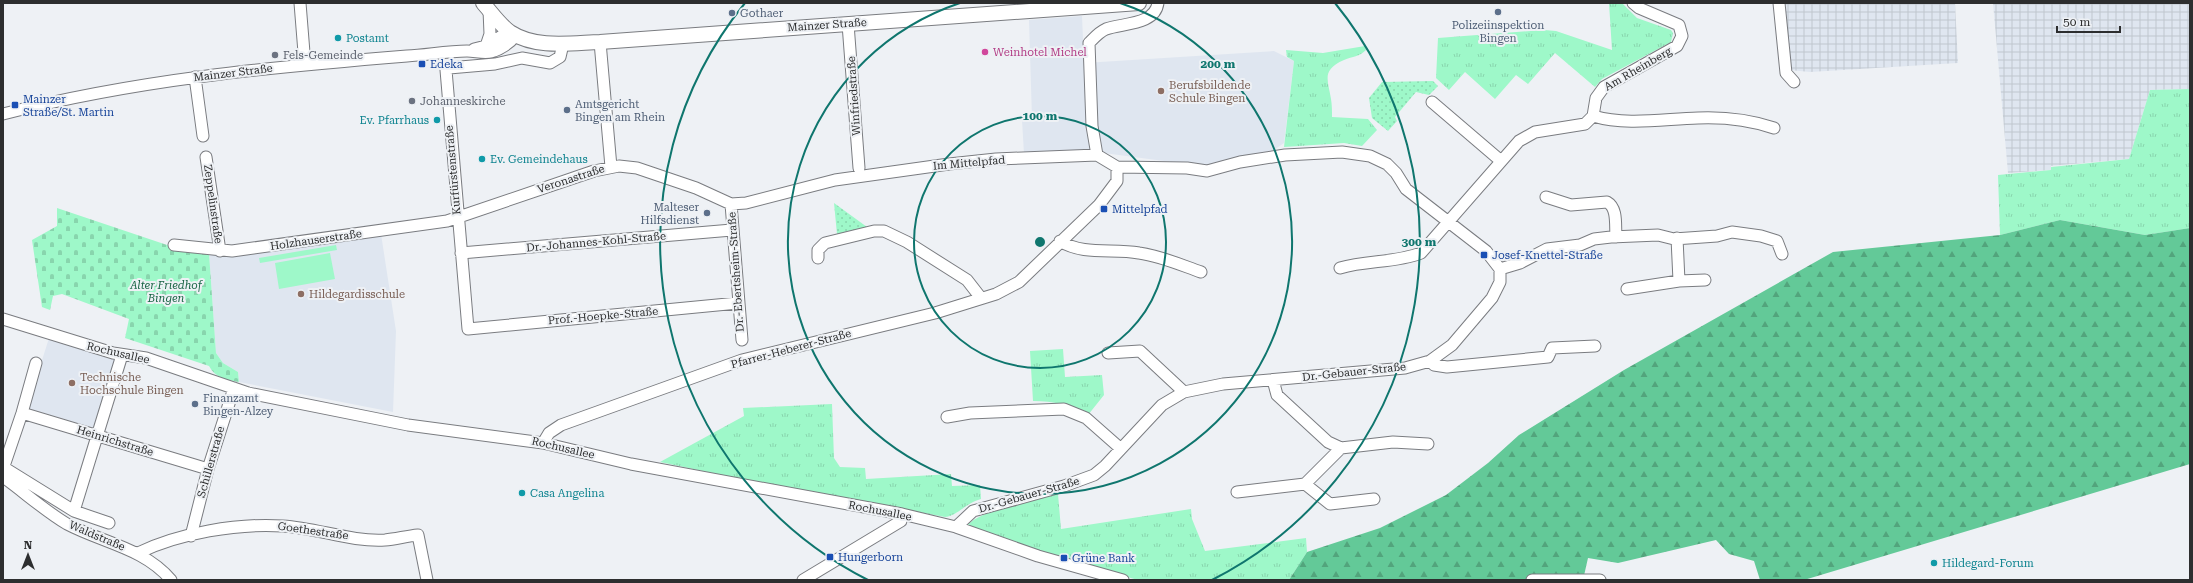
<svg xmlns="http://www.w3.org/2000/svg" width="2193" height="583" viewBox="0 0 2193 583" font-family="'Roboto Serif',serif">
  <defs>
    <pattern id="industrial-grid" width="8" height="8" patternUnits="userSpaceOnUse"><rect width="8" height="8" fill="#dfe6f0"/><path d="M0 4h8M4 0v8" fill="none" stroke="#c0c6ce"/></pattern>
    <pattern id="grass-tufts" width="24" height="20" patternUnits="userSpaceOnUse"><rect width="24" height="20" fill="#9ef8c9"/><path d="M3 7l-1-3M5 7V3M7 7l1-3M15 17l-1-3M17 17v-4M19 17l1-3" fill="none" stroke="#88d5ad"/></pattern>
    <pattern id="forest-firs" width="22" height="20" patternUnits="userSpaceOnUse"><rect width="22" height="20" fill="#63c998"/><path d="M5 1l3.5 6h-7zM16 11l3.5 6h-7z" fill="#52a47c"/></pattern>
    <pattern id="cemetery-stones" width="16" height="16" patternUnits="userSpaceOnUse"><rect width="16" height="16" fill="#9ef8c9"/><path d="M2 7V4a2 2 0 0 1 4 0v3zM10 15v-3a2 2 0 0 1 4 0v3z" fill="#88d5ad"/></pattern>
    <pattern id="park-dots" width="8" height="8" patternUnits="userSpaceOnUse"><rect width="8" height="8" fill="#9ef8c9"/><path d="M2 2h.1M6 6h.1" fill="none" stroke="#88d5ad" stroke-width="1.8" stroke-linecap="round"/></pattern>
  </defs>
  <rect width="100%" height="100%" fill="#eef1f5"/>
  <path fill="#dfe6f0" d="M1082 16 1084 63 1274 51 1294 61 1284 143 1271 152 1209 167 1104 153 1024 154 1022 120 1032 119 1029 20Z
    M381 234 396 331 393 412 239 382 238 372 223 363 216 353 209 253 235 257Z
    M49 338 116 359 94 428 27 408Z"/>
  <path fill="url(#industrial-grid)" d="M1785 3H1955L1958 63 1810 72 1789 70Z
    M1993 3H2190V89L2150 90 2129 159 2051 166V170L2008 173Z"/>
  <path fill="url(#grass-tufts)" d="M1609 3H1622L1637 18 1671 30 1673 33 1671 42 1602 79 1595 87 1555 53 1528 84 1516 75 1495 99 1465 72 1449 90 1436 78 1438 38 1544 30 1556 31 1612 50Z
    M1365 46 1366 50C1359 57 1353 56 1344 60 1321 70 1328 80 1331 99 1332 105 1332 111 1332 117L1368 119 1377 130 1362 146 1344 143 1284 147 1294 61 1287 57 1286 50 1323 53Z
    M2190 89V228L2145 235 2060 220 2000 235 1998 175 2051 170V167L2129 159 2150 90Z
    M1063 349 1065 377 1102 375 1104 395 1088 415C1069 405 1054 401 1033 401L1030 351Z
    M832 404 834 458 840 467 865 468 866 479 951 474 952 486 980 485 981 499C966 503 957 516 945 517L736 478 660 462 744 416 743 408Z
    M1058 494 1061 529 1191 509 1192 519 1205 551 1306 538 1307 552 1289 580H1138L1037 552 967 526C978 510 1037 500 1058 494Z"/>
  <path fill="url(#forest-firs)" d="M2060 220 2145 235 2190 228V464L1804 580H1760L1754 561 1729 554 1716 540 1618 563 1588 558 1583 580H1289L1307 552 1380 528 1446 495 1488 463 1519 435 1624 370 1833 252 2000 235Z"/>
  <path fill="url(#cemetery-stones)" d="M57 208 173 247 209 253 216 353 223 363 238 372 239 382C227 380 215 378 209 366L125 338 129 319 62 294 53 296 50 310 42 307 32 240 57 226Z"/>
  <path fill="url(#park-dots)" d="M1433 81 1438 86 1429 95 1416 92 1395 117 1397 121 1388 131 1372 118 1369 98 1382 82Z
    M834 203 867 227 837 234Z"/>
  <path fill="#9ef8c9" d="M336 245 337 250 260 263 259 258Z
    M330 253 335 279 279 289 275 263Z"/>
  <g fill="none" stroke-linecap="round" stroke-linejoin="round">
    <defs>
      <path id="minor" d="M300 3 305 65
        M1779 3 1786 73 1794 82
        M848 24 859 168
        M600 42 611 167
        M563 44 560 57 550 63 522 58 495 64 449 68 446 70 468 329 738 303
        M486 46 490 34 489 10
        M474 49 486 46 509 31
        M195 77 203 136
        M1432 102 1501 161
        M3 114C135 80 271 67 407 56 427 55 447 51 467 51 475 51 484 54 491 52 501 49 510 43 516 35
        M1593 116C1627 126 1663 119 1698 118 1723 117 1750 120 1774 128
        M1097 155 1092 126 1089 43C1094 38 1099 32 1106 29 1123 23 1155 25 1158 3
        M206 157 220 251
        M1546 197 1571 205 1607 202C1618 208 1615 226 1616 237
        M731 204 742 340
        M1060 241C1084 256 1113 248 1139 253 1161 256 1181 265 1201 272
        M174 245 232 251 447 221 594 171 619 166 637 168 696 188 731 204 746 203 835 180 949 164 996 159 1097 155 1117 167 1187 168 1207 171 1240 162 1285 155 1342 152 1370 156 1387 164 1396 173 1406 189 1486 251 1500 269V282L1492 298 1452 345 1430 361 1405 368 1223 384 1184 392 1162 405 1105 466 1094 475 1064 486 973 511 956 527
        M461 253 732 230
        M818 258V250L825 243 874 231H884L907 242 967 280 981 298
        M1340 268C1367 260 1395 263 1421 253L1519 141 1535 132 1585 124 1593 116 1596 98 1604 87 1677 46 1682 36 1679 25 1639 8 1633 3
        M1500 269 1520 263 1547 249 1580 245 1594 239 1611 237 1658 235 1674 239 1717 236 1732 232 1761 236 1777 241 1782 254
        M1679 281 1705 280
        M1627 289 1679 281 1677 238
        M3 319 113 353 146 358 248 393 408 425 543 443 631 464 902 514 956 527 1038 556 1123 580
        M1108 353 1140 351 1184 392
        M1430 361 1434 365 1447 367 1548 357 1552 348 1595 346
        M1273 380 1277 395 1328 442 1341 448 1393 442 1428 444
        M22 413 208 469
        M947 417 970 413 1064 409 1086 418 1120 448
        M543 443 549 433 561 425 742 360 935 313 996 294 1019 282 1099 205 1117 181V167
        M3 467 74 511 109 523
        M3 469 22 413 36 363
        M3 477C24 492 45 511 67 524 103 543 144 548 171 580
        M1305 484 1330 504 1374 499
        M1237 492 1305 484 1341 448
        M74 511 122 355
        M191 536 208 469 234 388
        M138 553C179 533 238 523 283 526 317 528 351 542 385 540 396 539 407 536 418 535L427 580
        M803 580 901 521 902 514
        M1532 580H1600"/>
      <path id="major" d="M483 3C491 12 500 25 510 32 536 49 571 43 600 42L1139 3"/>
    </defs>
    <use href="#minor" stroke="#7a7c80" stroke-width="13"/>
    <use href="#major" stroke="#7a7c80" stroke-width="16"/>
    <use href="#minor" stroke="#fff" stroke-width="11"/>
    <use href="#major" stroke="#fff" stroke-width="14"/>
  </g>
  <g fill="none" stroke="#0f766e" stroke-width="2">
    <circle cx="1040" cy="242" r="126"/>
    <path d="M1120 3A252 252 0 1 1 960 3"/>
    <path d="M868 580A379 379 0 0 1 745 3M1335 3A379 379 0 0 1 1212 580"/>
  </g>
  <g fill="#5c6f8a" stroke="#eef1f5" stroke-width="1.5">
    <circle cx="1498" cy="12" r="4"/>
    <circle cx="732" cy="13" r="4"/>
    <circle cx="567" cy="110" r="4"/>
    <circle cx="707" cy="213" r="4"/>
    <circle cx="195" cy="404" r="4"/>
  </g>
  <g fill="#0f9aa8" stroke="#eef1f5" stroke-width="1.5">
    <circle cx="338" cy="38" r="4"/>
    <circle cx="437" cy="120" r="4"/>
    <circle cx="482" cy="159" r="4"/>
    <circle cx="522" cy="493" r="4"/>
    <circle cx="1934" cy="563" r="4"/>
  </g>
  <circle fill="#d1479c" stroke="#eef1f5" stroke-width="1.5" cx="985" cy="52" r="4"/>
  <g fill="#6b7280" stroke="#eef1f5" stroke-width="1.5">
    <circle cx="275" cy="55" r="4"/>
    <circle cx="412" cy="101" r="4"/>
  </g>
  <g fill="#1a4fb4" stroke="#eef1f5" stroke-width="1.5">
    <rect x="418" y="60" width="8" height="8" rx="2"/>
    <rect x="11" y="101" width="8" height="8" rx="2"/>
    <rect x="1100" y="205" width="8" height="8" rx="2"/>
    <rect x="1480" y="251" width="8" height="8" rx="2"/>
    <rect x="826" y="553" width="8" height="8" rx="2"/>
    <rect x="1060" y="554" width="8" height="8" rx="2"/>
  </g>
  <g fill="#8d6e63" stroke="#eef1f5" stroke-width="1.5">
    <circle cx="1161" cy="91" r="4"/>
    <circle cx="301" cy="294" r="4"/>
    <circle cx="72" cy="383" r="4"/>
  </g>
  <g text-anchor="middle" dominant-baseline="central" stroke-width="4" stroke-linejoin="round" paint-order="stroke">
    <g font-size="11" fill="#4e5e75" stroke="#eef1f5" text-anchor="start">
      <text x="740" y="13">Gothaer</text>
      <text x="1498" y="25" text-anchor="middle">Polizeiinspektion<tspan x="1498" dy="13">Bingen</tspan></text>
      <text x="575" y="104">Amtsgericht<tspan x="575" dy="13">Bingen am Rhein</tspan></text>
      <text x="699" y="207" text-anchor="end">Malteser<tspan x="699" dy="13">Hilfsdienst</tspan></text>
      <text x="203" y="398">Finanzamt<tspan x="203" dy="13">Bingen-Alzey</tspan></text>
    </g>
    <g font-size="11" fill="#2d2e2f" stroke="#eef1f5">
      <text transform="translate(827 25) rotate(-4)">Mainzer Straße</text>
      <text transform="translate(1638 69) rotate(-30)">Am Rheinberg</text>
      <text transform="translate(233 73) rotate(-7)">Mainzer Straße</text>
      <text transform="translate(854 96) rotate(-94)">Winfriedstraße</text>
      <text transform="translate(969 163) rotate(-5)">Im Mittelpfad</text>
      <text transform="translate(453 170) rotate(-95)">Kurfürstenstraße</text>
      <text transform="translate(571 179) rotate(-18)">Veronastraße</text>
      <text transform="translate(213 204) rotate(82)">Zeppelinstraße</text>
      <text transform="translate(316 240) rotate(-8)">Holzhauserstraße</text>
      <text transform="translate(596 242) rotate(-5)">Dr.-Johannes-Kohl-Straße</text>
      <text transform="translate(736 272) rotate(-94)">Dr.-Ebertsheim-Straße</text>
      <text transform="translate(603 316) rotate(-5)">Prof.-Hoepke-Straße</text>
      <text transform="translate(791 349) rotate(-15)">Pfarrer-Heberer-Straße</text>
      <text transform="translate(118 353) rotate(13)">Rochusallee</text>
      <text transform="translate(1354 372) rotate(-6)">Dr.-Gebauer-Straße</text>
      <text transform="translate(115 441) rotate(17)">Heinrichstraße</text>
      <text transform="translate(563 448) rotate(13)">Rochusallee</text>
      <text transform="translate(211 462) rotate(-74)">Schillerstraße</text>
      <text transform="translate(1029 495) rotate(-16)">Dr.-Gebauer-Straße</text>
      <text transform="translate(880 511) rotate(11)">Rochusallee</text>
      <text transform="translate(313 531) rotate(8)">Goethestraße</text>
      <text transform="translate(97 536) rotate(23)">Waldstraße</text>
    </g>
    <g font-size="11" fill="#0d838f" stroke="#eef1f5" text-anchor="start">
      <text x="346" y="38">Postamt</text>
      <text x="429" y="120" text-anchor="end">Ev. Pfarrhaus</text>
      <text x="490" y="159">Ev. Gemeindehaus</text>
      <text x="530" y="493">Casa Angelina</text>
      <text x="1942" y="563">Hildegard-Forum</text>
    </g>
    <g font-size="11" fill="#b23c85" stroke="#eef1f5" text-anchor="start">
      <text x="993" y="52">Weinhotel Michel</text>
    </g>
    <g font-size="11" fill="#5b616d" stroke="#eef1f5" text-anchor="start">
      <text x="283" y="55">Fels-Gemeinde</text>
      <text x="420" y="101">Johanneskirche</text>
    </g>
    <g font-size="11" fill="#164399" stroke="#eef1f5" text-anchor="start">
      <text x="430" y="64">Edeka</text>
      <text x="23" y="99">Mainzer<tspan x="23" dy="13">Straße/St. Martin</tspan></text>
      <text x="1112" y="209">Mittelpfad</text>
      <text x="1492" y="255">Josef-Knettel-Straße</text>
      <text x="838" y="557">Hungerborn</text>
      <text x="1072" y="558">Grüne Bank</text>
    </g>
    <g font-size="11" fill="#785e54" stroke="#eef1f5" text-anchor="start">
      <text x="1169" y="85">Berufsbildende<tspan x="1169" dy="13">Schule Bingen</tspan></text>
      <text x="309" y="294">Hildegardisschule</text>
      <text x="80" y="377">Technische<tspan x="80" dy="13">Hochschule Bingen</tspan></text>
    </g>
    <g font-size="11" font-style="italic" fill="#196545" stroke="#eef1f5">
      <text x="166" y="285">Alter Friedhof<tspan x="166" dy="13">Bingen</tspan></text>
    </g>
  </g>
  <circle cx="1040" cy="242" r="6" fill="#0f766e" stroke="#eef1f5" stroke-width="2"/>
  <g font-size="12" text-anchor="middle" font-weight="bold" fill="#0f766e" stroke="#eef1f5" stroke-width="4" stroke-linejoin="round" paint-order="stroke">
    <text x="1218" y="68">200 m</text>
    <text x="1040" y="120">100 m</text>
    <text x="1419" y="246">300 m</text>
  </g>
  <rect width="2193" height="583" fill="none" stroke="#2d2e2f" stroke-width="8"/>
  <g transform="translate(28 555)" stroke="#eef1f5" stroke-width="3" paint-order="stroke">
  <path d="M0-3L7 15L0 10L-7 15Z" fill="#2d2e2f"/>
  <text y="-6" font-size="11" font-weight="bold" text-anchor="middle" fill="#2d2e2f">N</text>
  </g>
  <path d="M2057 26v6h63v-6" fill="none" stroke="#2d2e2f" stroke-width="2"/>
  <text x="2063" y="26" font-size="12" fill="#2d2e2f" stroke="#eef1f5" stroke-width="3" paint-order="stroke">50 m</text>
</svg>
